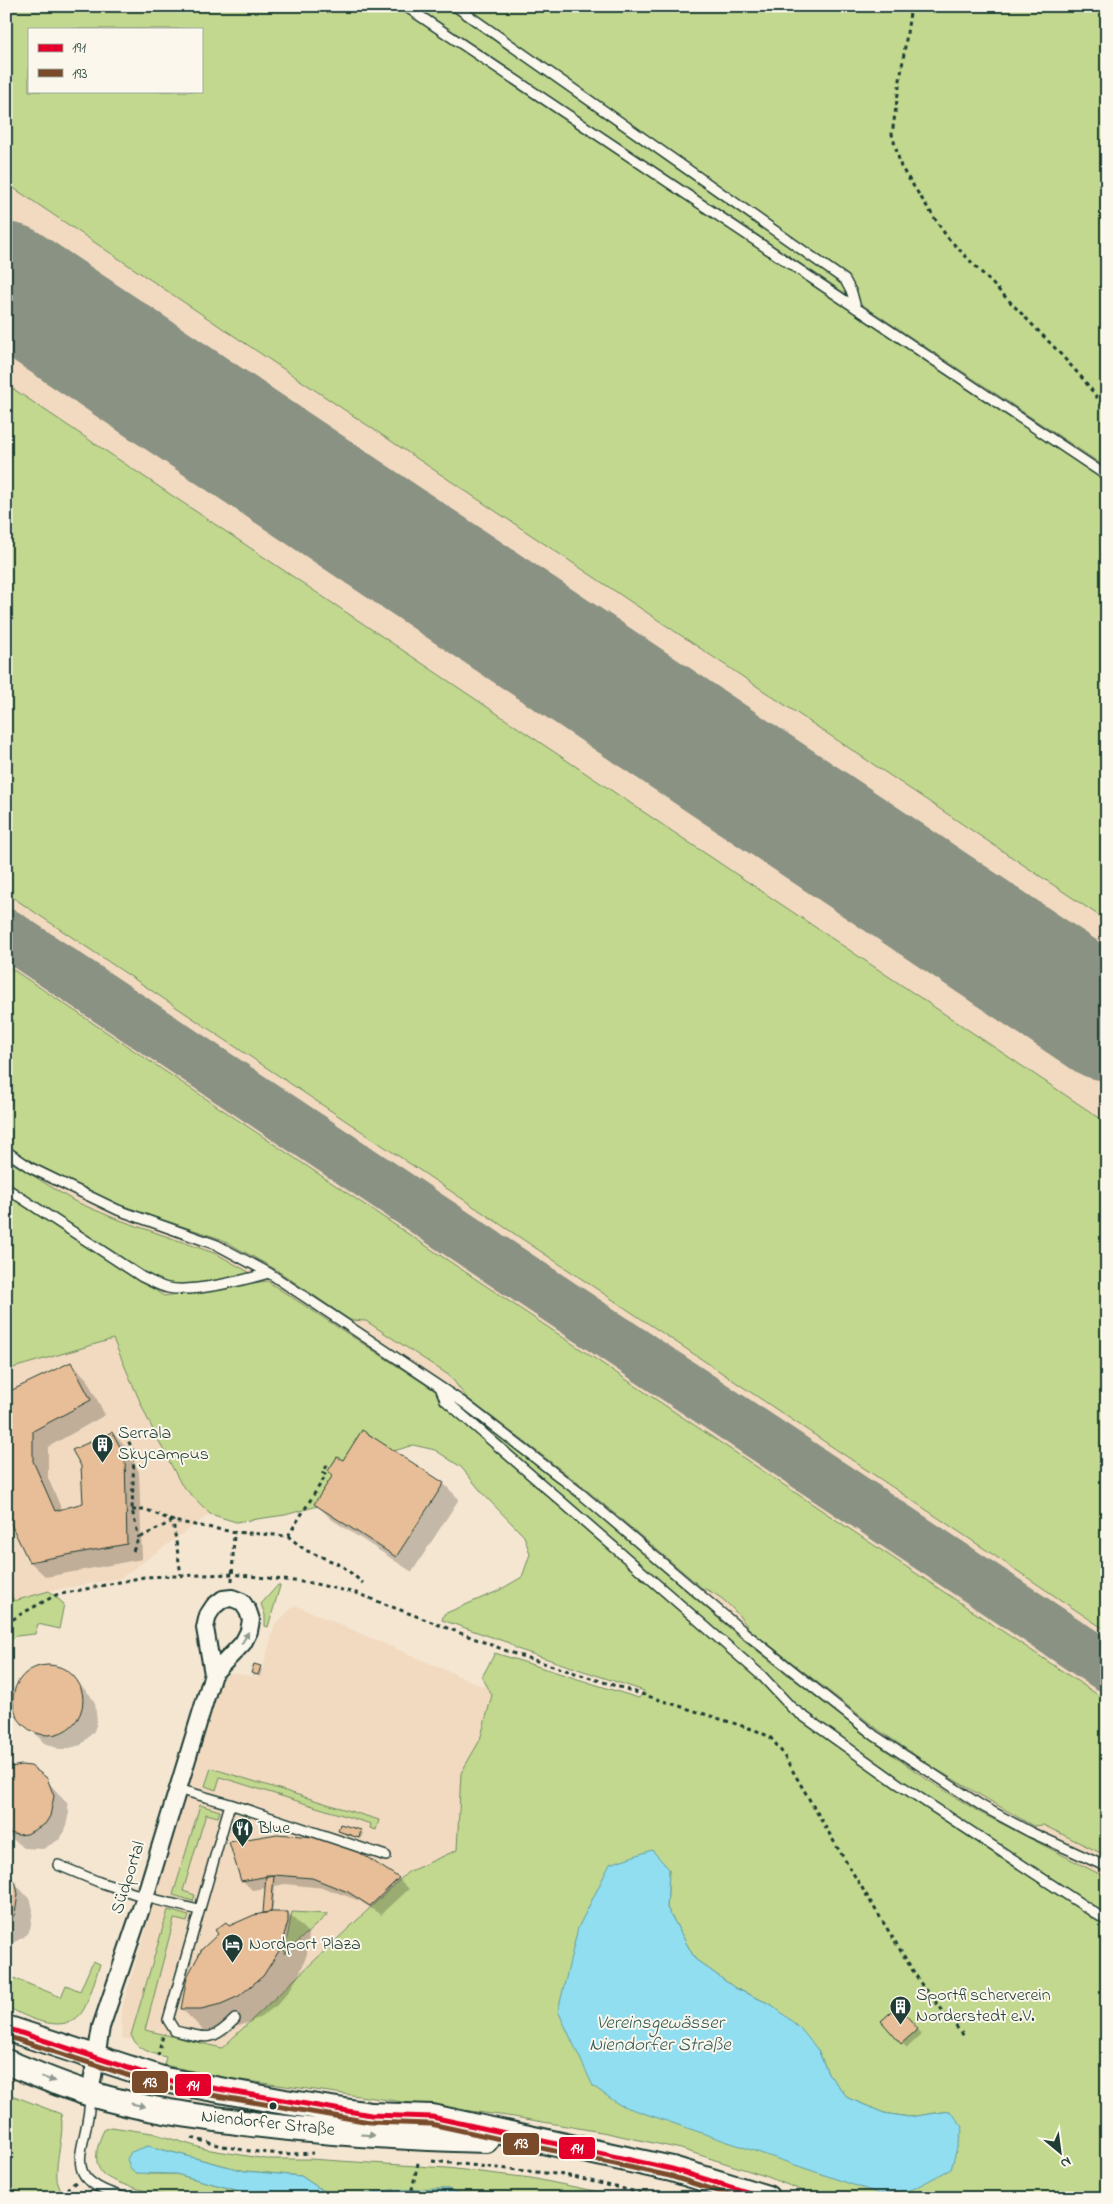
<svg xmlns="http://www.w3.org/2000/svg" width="1113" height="2204" viewBox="0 0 1113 2204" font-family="'Indie Flower',sans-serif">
  <rect width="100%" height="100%" fill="#f5e6d2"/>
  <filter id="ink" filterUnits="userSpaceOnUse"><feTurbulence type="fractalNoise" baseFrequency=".02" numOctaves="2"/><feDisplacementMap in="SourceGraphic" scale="10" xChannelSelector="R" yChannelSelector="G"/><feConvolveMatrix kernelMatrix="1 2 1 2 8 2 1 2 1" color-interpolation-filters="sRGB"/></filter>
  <g filter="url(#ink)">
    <path fill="#f1dac0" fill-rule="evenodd" d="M6 6H462L1107 459V1927L258 1284 164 1296 6 1191ZM29 29H201V91H29Z
      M113 1338 148 1420 181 1484 210 1514 121 1578 49 1591 14 1601 6 1585V1370Z
      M295 1605 487 1688 492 1695 480 1740 461 1773 457 1850 227 2061 122 2038 121 2011 221 1682 229 1673 260 1677 275 1624Z"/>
    <path fill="#c1d88e" stroke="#708a61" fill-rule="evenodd" d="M6 6H396L1107 482V921L6 183ZM29 29H201V91H29Z
      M417 6H1107V468L422 11Z
      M6 384 1107 1123V1631L6 893Z
      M6 965 1107 1701V1856L1043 1825 1033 1826 934 1768 880 1731 749 1629C736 1611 723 1595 702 1588L582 1486 466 1397 450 1376 366 1321 350 1320 275 1269 221 1239 118 1205 34 1163 6 1145Z
      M6 1159 74 1201 114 1218 217 1254 252 1274 192 1285 159 1283 6 1185Z
      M6 1191 164 1296 267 1281 460 1407 576 1496 741 1638 871 1740 928 1780 979 1812 1107 1878V2198H821L765 2176 681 2149 607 2133 514 2117 226 2078 164 2065 166 2057C151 2053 137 2050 131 2035L168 1910 189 1916 187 1922 174 1919 145 2030 222 2048 408 1872 457 1850 461 1773 480 1740 492 1695 482 1677 495 1653 632 1696 639 1698 644 1691 517 1649 509 1643 442 1620 444 1614 498 1591 522 1577 530 1554 524 1536 485 1496 461 1467 435 1450 413 1445 385 1454 325 1504 285 1515 236 1522 210 1514 181 1484 148 1420 113 1339 6 1370ZM610 1864 669 1869 667 1908 695 1959 735 1988 772 2005 818 2050 828 2073 848 2098 884 2113 909 2117 950 2111 880 2194Z
      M6 1585 14 1601 49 1591 64 1604 59 1629 38 1624 35 1634 16 1636 6 1645Z
      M278 1585 280 1586 268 1627 265 1626V1615L261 1604Z
      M211 1768 379 1820 376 1830 370 1828 371 1824 220 1777 216 1790 205 1786Z
      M200 1805 220 1811 218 1817 206 1814 183 1891 195 1895 193 1901 173 1895Z
      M292 1912 328 1914 284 1954Z
      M93 1961 100 1964C95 1979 91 1995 84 2009 68 2038 27 2018 6 2006V1975L61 1997 66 1985 80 1991Z
      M6 2093 61 2114C65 2136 55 2157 57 2179 58 2186 62 2190 61 2198H6Z
      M111 2127 152 2133 205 2149 266 2159H310L447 2168 531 2178 628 2198H470L448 2189 392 2190 342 2197 328 2194 301 2176 245 2171 148 2146 147 2174H176L266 2198C238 2198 209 2201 182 2198 165 2196 112 2185 102 2173 92 2161 98 2142 104 2130Z"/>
    <path fill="#91def1" stroke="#639ea5" d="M652 1850 669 1869 667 1908 695 1959 735 1988 772 2005 800 2028 818 2050 828 2073 848 2098 884 2113 909 2117 950 2111 963 2127 951 2169 911 2190 880 2194 620 2105 593 2086 558 2011 578 1928 610 1864Z
      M148 2146 245 2171 301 2176 328 2194 342 2197 392 2190 448 2189 470 2198H266L176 2174 136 2173 131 2170 127 2159 131 2152Z"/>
    <path fill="#0003" d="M71 1363 86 1378 105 1415 48 1447V1478L62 1510 84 1504 112 1433 127 1448 139 1472 142 1559 46 1577 30 1562 6 1394Z
      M363 1432 444 1484 459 1499 412 1572 331 1519 316 1504Z
      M40 1667 59 1668 75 1679 90 1695 95 1703 97 1722 94 1731 81 1745 62 1750 44 1743 16 1713 15 1693 18 1684 31 1670Z
      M260 1667 262 1670 260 1677 252 1673Z
      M11 1767 30 1768 39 1772 67 1803 69 1812 65 1831 60 1839 43 1849 24 1848 6 1834V1770Z
      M341 1825 361 1831 363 1833 361 1839 341 1833 339 1831Z
      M313 1838 336 1844 369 1858 399 1879 409 1889 381 1915 360 1901 324 1888 285 1884 275 1886 272 1914 288 1913 309 1934 307 1954 300 1973 290 1990 277 2005 261 2017 242 2025 223 2030H203L182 2009 267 1915 264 1912 266 1888 252 1890 242 1880Z
      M6 1873 31 1901 33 1910 30 1929 24 1937 7 1946Z
      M902 2012 922 2034 907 2048 882 2021Z"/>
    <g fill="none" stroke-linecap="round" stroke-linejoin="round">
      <path stroke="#8a9283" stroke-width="49" d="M6 933 1107 1667"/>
      <path stroke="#8a9283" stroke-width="121" d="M6 283 1107 1020"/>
    </g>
    <path fill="#e7be97" stroke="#1f3d34" d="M71 1362 91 1400 33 1431V1461L55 1511 83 1503 81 1466 72 1450 112 1432 125 1456 127 1544 29 1562 6 1514V1393Z
      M362 1430 444 1483 396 1557 314 1504 333 1475 328 1471 337 1457 343 1460Z
      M254 1664 261 1666 258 1675 251 1673Z
      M13 1700a35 35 0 1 1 70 0a35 35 0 1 1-70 0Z
      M21 1765 31 1766 47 1778 54 1796 50 1816 45 1824 27 1834 18 1835 6 1832V1768Z
      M340 1824 361 1830 359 1838 338 1831Z
      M277 1834 313 1837 359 1852 399 1878 370 1906 348 1892 312 1878 274 1875 241 1881 229 1842Z
      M6 1871 16 1884 18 1894 15 1914 6 1924Z
      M266 1875H274L271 1912 263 1913Z
      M271 1912H288V1922L279 1951 263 1976 239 1996 221 2004 201 2009H181L187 1977 202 1949 218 1934 215 1930 226 1922 229 1926 254 1915Z
      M898 2006 918 2029 901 2044 881 2021Z"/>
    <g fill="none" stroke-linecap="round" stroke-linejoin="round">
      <defs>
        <path id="lane" d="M405 6 1107 476
          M455 6 845 280 852 293 856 308
          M6 1151 31 1168 118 1210 217 1245 269 1273 464 1403 579 1492 745 1633 875 1736 982 1806 1030 1832 1107 1867
          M6 1188 142 1277C151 1281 159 1286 168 1288 192 1293 245 1280 269 1273
          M440 1387 445 1400 762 1676 792 1708 897 1783 1107 1921
          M178 1789 230 1804 386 1856
          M230 1804 168 2020 175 2031C207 2038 211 2043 235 2019
          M58 1865 99 1882 145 1897 199 1910
          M90 2095C90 2150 52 2178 127 2198"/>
        <path id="street" d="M90 2094 101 2027 145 1897 213 1674 243 1643 249 1631 251 1620 248 1611 242 1602 232 1598 223 1599 214 1606 208 1615 205 1628 213 1674"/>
        <path id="secondary" d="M6 2028 165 2080 285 2102 371 2115 432 2117 672 2169 767 2198
          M6 2062C34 2073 62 2086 91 2094 141 2109 193 2116 244 2123 324 2133 405 2138 486 2140"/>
      </defs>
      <use href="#lane" stroke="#1f3d34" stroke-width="12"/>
      <use href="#street" stroke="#1f3d34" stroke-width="20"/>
      <use href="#secondary" stroke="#1f3d34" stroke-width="28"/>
      <path stroke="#1f3d34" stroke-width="3" stroke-dasharray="4 4" stroke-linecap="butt" d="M911 6 892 134 901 167 947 237 1054 347 1084 380 1107 411
        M122 1427 134 1453 132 1510 139 1538
        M132 1510H147L173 1521 181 1575
        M288 1536 326 1475 323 1472 327 1466 330 1468
        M133 1551 139 1538 173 1521 234 1532 288 1536 305 1550 341 1565 363 1583
        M232 1581 234 1532
        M6 1624 21 1614 56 1595 144 1577 232 1574 311 1583 356 1593 515 1654 755 1730 770 1737 780 1749 840 1852 923 1987 964 2036
        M158 2056 163 2035
        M192 2138C234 2150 269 2156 313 2153
        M432 2161 565 2175 662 2198
        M66 2198 68 2188 76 2182
        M410 2198 419 2159"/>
      <use href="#lane" stroke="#fbf7ec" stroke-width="9"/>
      <use href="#street" stroke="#fbf7ec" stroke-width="16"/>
      <use href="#secondary" stroke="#fbf7ec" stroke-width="24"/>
      <defs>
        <path id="bus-1" d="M6 2028 165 2080 371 2115 432 2117 672 2169 766 2198"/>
        <path id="bus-2" d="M6 2036 164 2087 370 2122 431 2124 670 2176 740 2198"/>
      </defs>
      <use href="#bus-1" stroke="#fbf7ec" stroke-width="9"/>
      <use href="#bus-2" stroke="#fbf7ec" stroke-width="9"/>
      <use href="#bus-1" stroke="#e4002b" stroke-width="5"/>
      <use href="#bus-2" stroke="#7a4b2a" stroke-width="5"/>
    </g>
    <defs><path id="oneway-solid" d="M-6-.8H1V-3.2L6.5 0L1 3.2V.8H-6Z" transform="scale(1.25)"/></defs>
    <g fill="#8d9a90">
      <use href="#oneway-solid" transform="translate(245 1638) rotate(-60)"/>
      <use href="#oneway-solid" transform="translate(48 2079) rotate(20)"/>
      <use href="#oneway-solid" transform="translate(138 2105) rotate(12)"/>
      <use href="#oneway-solid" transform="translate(368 2135) rotate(4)"/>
    </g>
  </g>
  <defs>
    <symbol id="building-pin" viewBox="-11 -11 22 30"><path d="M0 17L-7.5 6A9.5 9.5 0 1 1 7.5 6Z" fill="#1f3d34" stroke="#fbf7ec"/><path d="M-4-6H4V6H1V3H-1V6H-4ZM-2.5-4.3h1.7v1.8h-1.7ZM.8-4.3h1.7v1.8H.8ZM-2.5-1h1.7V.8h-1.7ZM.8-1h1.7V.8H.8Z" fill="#fff"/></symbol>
    <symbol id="restaurant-pin" viewBox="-11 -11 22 30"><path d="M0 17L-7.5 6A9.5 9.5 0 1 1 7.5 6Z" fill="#1f3d34" stroke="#fbf7ec"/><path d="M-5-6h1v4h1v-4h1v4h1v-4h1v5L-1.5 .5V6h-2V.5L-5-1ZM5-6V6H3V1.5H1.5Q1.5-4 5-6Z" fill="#fff"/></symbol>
    <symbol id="hotel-pin" viewBox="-11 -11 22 30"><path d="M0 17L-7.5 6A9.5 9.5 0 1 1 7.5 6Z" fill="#1f3d34" stroke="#fbf7ec"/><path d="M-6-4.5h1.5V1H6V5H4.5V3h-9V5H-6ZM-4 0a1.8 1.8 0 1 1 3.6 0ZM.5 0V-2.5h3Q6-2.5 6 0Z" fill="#fff"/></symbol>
  </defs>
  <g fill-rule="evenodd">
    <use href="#building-pin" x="90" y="1432" width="25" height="34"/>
    <use href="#restaurant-pin" x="230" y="1816" width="25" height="34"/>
    <use href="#hotel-pin" x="220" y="1932" width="25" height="34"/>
    <use href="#building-pin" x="888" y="1994" width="25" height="34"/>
  </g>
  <circle fill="#1f3d34" stroke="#fbf7ec" stroke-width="2" cx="273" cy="2106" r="4.5"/>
  <g text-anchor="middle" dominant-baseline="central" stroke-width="4" stroke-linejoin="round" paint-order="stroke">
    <g font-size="18" fill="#1f3d34" stroke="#fbf7ec" text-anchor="start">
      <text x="118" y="1434">Serrala<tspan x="118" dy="21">Skycampus</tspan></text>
      <text x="258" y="1829">Blue</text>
      <text x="249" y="1945">Nordport Plaza</text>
      <text x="916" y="1996">Sportfischerverein<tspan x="916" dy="21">Norderstedt e.V.</tspan></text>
    </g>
    <g font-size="18" fill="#1f3d34" stroke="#fbf7ec">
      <text transform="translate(129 1878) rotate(-72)">Südportal</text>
      <text transform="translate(268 2124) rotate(6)">Niendorfer Straße</text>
    </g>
    <g font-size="19" font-style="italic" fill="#365d5a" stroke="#fbf7ec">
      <text x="660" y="2023">Vereinsgewässer<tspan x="660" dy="22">Niendorfer Straße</tspan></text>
    </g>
  </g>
  <g stroke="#fbf7ec" stroke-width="2">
    <rect x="131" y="2070" width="38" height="24" rx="5" fill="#7a4b2a"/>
    <rect x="174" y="2073" width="38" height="24" rx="5" fill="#e4002b"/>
    <rect x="502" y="2132" width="38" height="24" rx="5" fill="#7a4b2a"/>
    <rect x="558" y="2136" width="38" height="24" rx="5" fill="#e4002b"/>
  </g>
  <g font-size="14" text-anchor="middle" font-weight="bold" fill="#fff">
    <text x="150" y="2087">193</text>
    <text x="193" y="2090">191</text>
    <text x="521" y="2148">193</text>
    <text x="577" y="2153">191</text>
  </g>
  <rect width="1113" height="2204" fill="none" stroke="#fbf7ec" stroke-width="25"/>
  <rect x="12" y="12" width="1088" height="2179" fill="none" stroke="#1f3d34" stroke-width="2" filter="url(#ink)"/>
  <rect x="28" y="28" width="175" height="65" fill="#fbf7ec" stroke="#a3ada2"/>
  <rect x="38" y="44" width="25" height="8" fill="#e4002b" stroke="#a3ada2"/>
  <text x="72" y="52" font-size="15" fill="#1f3d34">191</text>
  <rect x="38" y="69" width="25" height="8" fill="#7a4b2a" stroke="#a3ada2"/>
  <text x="72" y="78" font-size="15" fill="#1f3d34">193</text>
  <g transform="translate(1060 2152) rotate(151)" stroke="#fbf7ec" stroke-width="4" paint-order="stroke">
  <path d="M0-4L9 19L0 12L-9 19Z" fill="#1f3d34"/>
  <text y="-8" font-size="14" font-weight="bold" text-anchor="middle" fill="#1f3d34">N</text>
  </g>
</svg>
